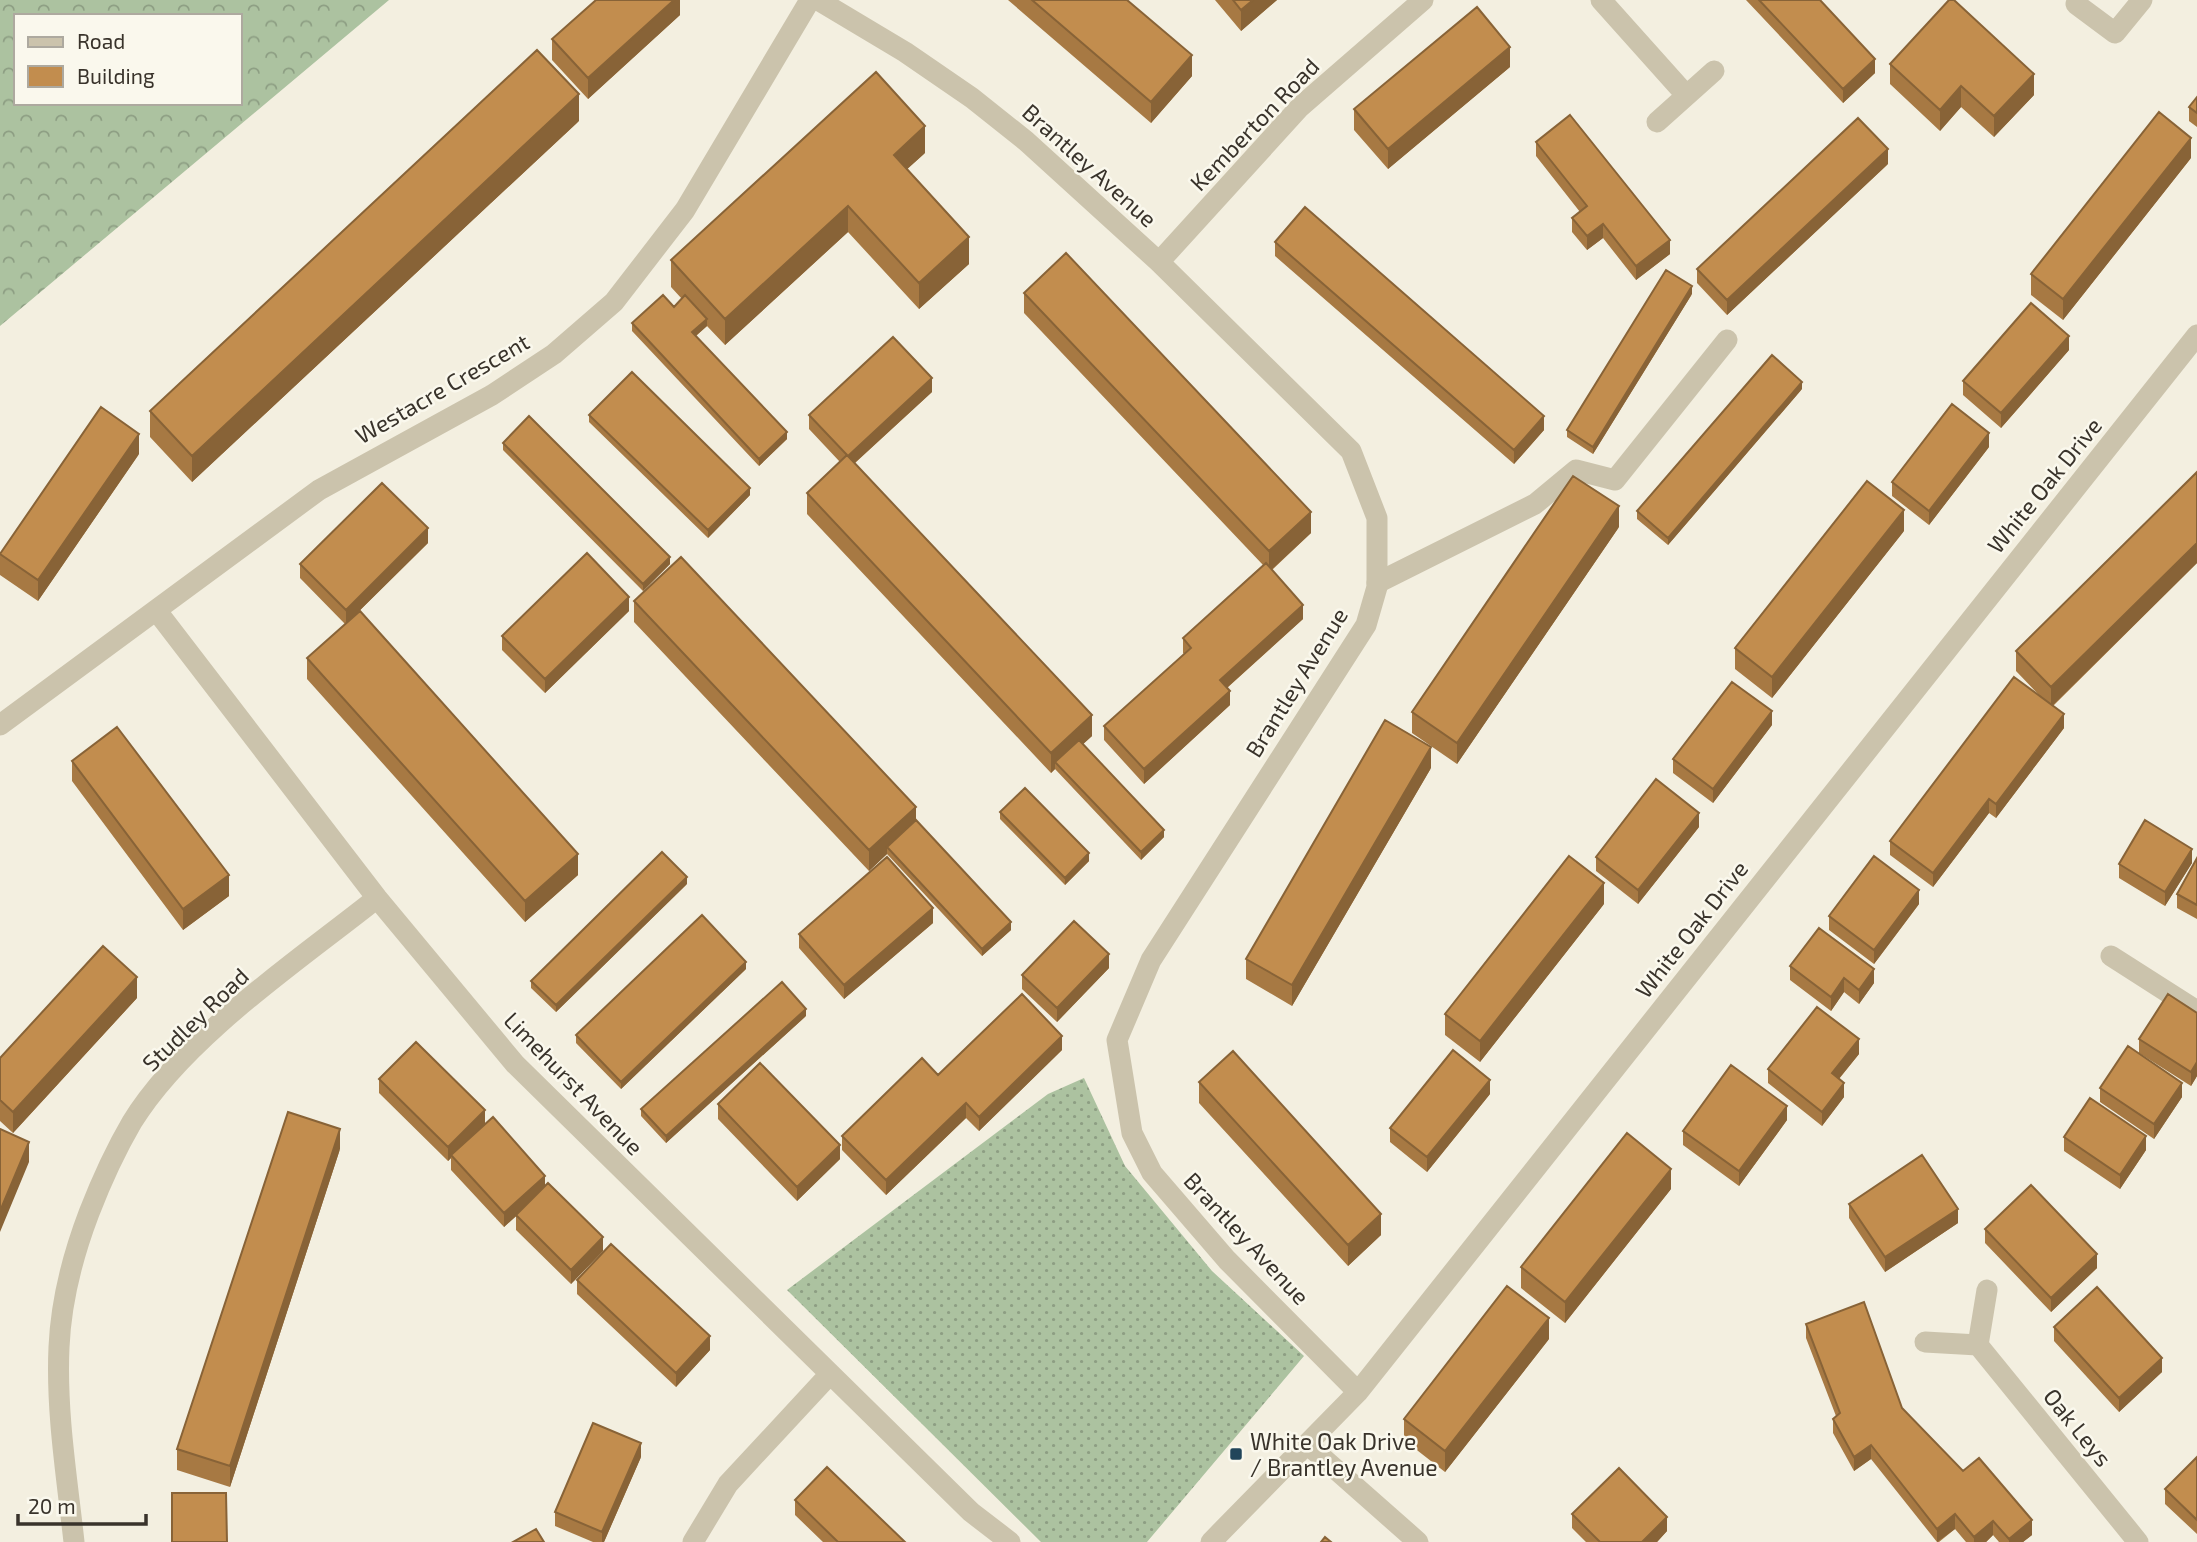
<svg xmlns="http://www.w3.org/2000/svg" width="2197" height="1542" viewBox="0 0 2197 1542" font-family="'Exo 2',sans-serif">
  <defs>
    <pattern id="grass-dots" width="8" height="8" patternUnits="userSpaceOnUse" patternTransform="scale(1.75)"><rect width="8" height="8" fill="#acc2a0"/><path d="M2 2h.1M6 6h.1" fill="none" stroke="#8d9e83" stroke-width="1.8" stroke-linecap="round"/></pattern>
    <pattern id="forest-crowns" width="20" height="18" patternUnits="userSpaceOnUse" patternTransform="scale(1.75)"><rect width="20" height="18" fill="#acc2a0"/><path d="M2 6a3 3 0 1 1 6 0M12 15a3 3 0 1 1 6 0" fill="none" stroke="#8d9e83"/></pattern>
  </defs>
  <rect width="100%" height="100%" fill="#f3efe0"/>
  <path fill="url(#grass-dots)" d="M1084 1078 1125 1166 1212 1271 1304 1356 1147 1542H1041L787 1290 1048 1094Z"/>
  <path fill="url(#forest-crowns)" fill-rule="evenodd" d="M0 0H389L0 326ZM16 16H240V103H16Z"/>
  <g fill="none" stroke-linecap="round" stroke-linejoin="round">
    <path stroke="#cbc3ac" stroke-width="21" d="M2076 4 2115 33 2142 0
      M1377 583 1535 504 1576 470 1615 480 1727 340
      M2111 956 2197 1011"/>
    <path stroke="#cbc3ac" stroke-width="21" d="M818 0 905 52 972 98 1026 141 1159 262 1351 451 1377 518V587L1366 625 1151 960 1117 1040 1132 1133 1152 1173 1227 1260 1358 1392
      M1601 0 1686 95
      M1657 122 1714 71
      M1159 262 1300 107 1423 0
      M156 610 377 898 515 1064 971 1512 1010 1542
      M0 725 319 490 492 395 554 354 614 302 685 210 810 0
      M1925 1342 1978 1345 1987 1290
      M1978 1345 2138 1542
      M1307 1444 1418 1542
      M74 1542C67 1478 56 1412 59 1347 61 1302 73 1255 89 1213 101 1182 115 1151 132 1122 185 1036 298 961 377 898
      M693 1542 728 1484 830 1374
      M1211 1542 1358 1392 2197 335"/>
  </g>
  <path fill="#a77943" d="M680 0V15L588 99 552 60V39Z
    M1008 0H1127L1192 76 1151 123Z
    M1215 0H1277L1241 31Z
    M1746 0H1820L1875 73 1843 103Z
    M1890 64 2034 95 1994 137 1961 107 1940 131 1890 84Z
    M1510 67 1388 169 1354 130V109Z
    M2197 97V127L2189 121V107Z
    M579 121 192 482 150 437V411Z
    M1536 142 1670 254 1636 280 1603 238 1587 250 1572 232V218L1580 212 1536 156Z
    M925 153 907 169 969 264 919 309 848 232 725 345 707 326 696 336 787 439 759 466 632 331V323L674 307 682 299 671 287V260Z
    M2191 158 2063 320 2031 295V274Z
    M1888 164 1727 315 1697 283V269Z
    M1275 242 1544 430 1514 464 1275 256Z
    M1024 293 1311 533 1272 570 1303 619 1227 688 1230 705 1144 784 1104 740V726L1184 654 1183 653V638L1263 565 1024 313Z
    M1692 294 1593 454 1567 437V430Z
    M2069 350 2001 428 1963 395V381Z
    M1802 389 1668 545 1637 519V511Z
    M932 392 855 463 1092 736 1083 744 1164 837 1141 860 1055 769 1051 773 807 514V493L840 462 809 429V415Z
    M589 415 750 495 708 538 589 422Z
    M503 443 670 564 643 591 503 450Z
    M1989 447 1929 525 1892 496V482Z
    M139 454 38 601 0 575V554Z
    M2197 472V563L2053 706 2064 728 1996 818 1989 813 1933 887 1890 855V841L2041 697 2016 671V651Z
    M1619 527 1457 764 1412 733V712Z
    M1904 531 1772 698 1735 669V648Z
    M428 543 348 622 578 875 525 922 307 679V658L345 624 300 578V564Z
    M634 601 916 820 1011 930 982 956 887 854 869 871 634 622Z
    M629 611 545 693 502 650V636Z
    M1772 725 1713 803 1673 773V759Z
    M72 761 229 896 183 930 72 781Z
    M1431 768 1292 1006 1246 979V959Z
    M1000 812 1089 861 1065 885 1000 819Z
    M1699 827 1638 904 1596 871V857Z
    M2197 858V919L2177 908V894Z
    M2192 863 2165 906 2119 878V864Z
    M687 884 556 1012 531 988V981Z
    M1604 904 1480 1062 1445 1035V1014Z
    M1919 904 1874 964 1829 930V916Z
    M933 923 844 999 799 948V934Z
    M1790 966 1874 983 1859 1004 1844 992 1831 1011 1790 980Z
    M1109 968 1057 1022 1022 989V975Z
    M746 969 621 1089 576 1043V1035Z
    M137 998 13 1133 0 1121V1058Z
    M2197 1013V1076L2191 1086 2139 1053V1039Z
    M806 1016 666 1143 641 1116V1109Z
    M1062 1050 979 1131 966 1118 886 1195 842 1150V1136L938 1075Z
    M1859 1054 1839 1079 1844 1097 1822 1126 1768 1083V1069Z
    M379 1079 485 1124 545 1186 603 1251 571 1284 516 1230V1216L504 1227 451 1170V1158L448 1161 379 1093Z
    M1199 1082 1381 1235 1348 1266 1199 1103Z
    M2100 1088 2182 1097 2154 1139 2100 1102Z
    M1490 1094 1427 1172 1390 1142V1128Z
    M718 1104 840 1159 797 1201 718 1119Z
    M1787 1120 1739 1186 1683 1145V1131Z
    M2064 1137 2146 1150 2120 1189 2064 1151Z
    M340 1149 230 1487 177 1470V1449Z
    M1671 1189 1565 1323 1521 1288V1267Z
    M1849 1204 1958 1223 1885 1272 1849 1218Z
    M1985 1229 2097 1268 2051 1312 1985 1243Z
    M577 1280 710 1350 676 1387 577 1294Z
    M1806 1324 1902 1408 1963 1471 2032 1535 2023 1542H1999L1993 1535 1986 1542H1966L1955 1529 1939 1542H1937L1871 1459 1854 1471 1833 1433V1419L1836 1416 1806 1338Z
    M2054 1327 2162 1372 2119 1412 2054 1341Z
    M1549 1339 1445 1472 1404 1440V1419Z
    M641 1457 604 1542H593L555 1526V1512Z
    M2197 1457V1534L2165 1504V1489Z
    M795 1500 905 1542H823L795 1515Z
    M1572 1514 1667 1531 1657 1542H1586L1572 1528Z"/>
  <path fill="#886337" d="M674 0H680V15L588 99V78Z
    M1253 0H1277L1241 31V10Z
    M1510 47V67L1388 169V149Z
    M1192 55V76L1151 123V102Z
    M1875 59V73L1843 103V89Z
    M2034 74V95L1994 137V116Z
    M1961 86V107L1940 131V110Z
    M579 94V121L192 482V456Z
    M925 126V153L894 181V155Z
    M2191 138V158L2063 320V299Z
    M1888 149V164L1727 315V300Z
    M848 206V232L725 345V319Z
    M1603 224V238L1587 250V236Z
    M969 237V264L919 309V283Z
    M1670 240V254L1636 280V266Z
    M1692 286V294L1593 454V447Z
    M707 319V326L692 339V332Z
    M2069 336V350L2001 428V413Z
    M932 378V392L847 470V456Z
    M1802 382V389L1668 545V538Z
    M1544 416V430L1514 464V450Z
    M787 432V439L759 466V459Z
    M1989 433V447L1929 525V511Z
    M139 434V454L38 601V580Z
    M750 488V495L708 538V530Z
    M1619 506V527L1457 764V743Z
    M1904 510V531L1772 698V677Z
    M1311 512V533L1269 572V551Z
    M428 528V543L346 624V610Z
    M2197 543V563L2051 707V687Z
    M670 557V564L643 591V584Z
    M629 597V611L545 693V679Z
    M1303 605V619L1220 694V680Z
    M1230 691V705L1144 784V769Z
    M1772 711V725L1713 803V789Z
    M2064 714V728L1996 818V804Z
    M1092 715V736L1059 766 1055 762V769L1051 773V753Z
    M1431 747V768L1292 1006V985Z
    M1989 799V813L1933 887V873Z
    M916 807V827L887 847V854L869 871V850Z
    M1699 813V827L1638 904V890Z
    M1164 830V837L1141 860V852Z
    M2192 849V863L2165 906V892Z
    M1089 853V861L1065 885V878Z
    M578 854V875L525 922V901Z
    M229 875V896L183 930V909Z
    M687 877V884L556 1012V1005Z
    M1604 883V904L1480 1062V1041Z
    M1919 890V904L1874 964V950Z
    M933 908V923L844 999V985Z
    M1011 922V930L982 956V949Z
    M1109 954V968L1057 1022V1008Z
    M746 962V969L621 1089V1082Z
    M1874 969V983L1859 1004V990Z
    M137 977V998L13 1133V1112Z
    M1844 978V992L1831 1011V997Z
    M806 1009V1016L666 1143V1136Z
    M1062 1036V1050L979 1131V1117Z
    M1859 1039V1054L1832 1087V1073Z
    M2197 1062V1076L2191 1086V1072Z
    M1490 1080V1094L1427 1172V1157Z
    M1844 1083V1097L1822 1126V1112Z
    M2182 1083V1097L2154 1139V1124Z
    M966 1103V1118L886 1195V1180Z
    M1787 1106V1120L1739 1186V1171Z
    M485 1110V1124L451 1155V1158L448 1161V1147Z
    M340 1129V1149L230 1487V1466Z
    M2146 1136V1150L2120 1189V1175Z
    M29 1142V1162L0 1232V1211Z
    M840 1145V1159L797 1201V1187Z
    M1671 1169V1189L1565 1323V1302Z
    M545 1176V1190L504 1227V1213Z
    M1958 1209V1223L1885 1272V1257Z
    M1381 1214V1235L1348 1266V1245Z
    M603 1237V1251L571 1284V1270Z
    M2097 1254V1268L2051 1312V1298Z
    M1549 1318V1339L1445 1472V1451Z
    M710 1336V1350L676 1387V1373Z
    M2162 1358V1372L2119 1412V1398Z
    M641 1443V1457L604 1542H602V1532Z
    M1871 1445V1459L1854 1471V1457Z
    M1955 1514V1529L1937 1542V1529Z
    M1667 1517V1531L1657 1542H1642Z
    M2032 1520V1535L2023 1542H2009V1539Z
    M1993 1521V1535L1986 1542H1974V1537Z"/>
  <path fill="#c28d4e" stroke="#886337" stroke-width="2" d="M596 0H674L588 78 552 39Z
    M1032 0H1127L1192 55 1151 102Z
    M1233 0H1253L1241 10Z
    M1759 0H1820L1875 59 1843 89Z
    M1949 0H1954L2034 74 1994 116 1961 86 1940 110 1890 64Z
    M1477 7 1510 47 1388 149 1354 109Z
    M537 50 579 94 192 456 150 411Z
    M876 72 925 126 894 155 969 237 919 283 848 206 725 319 671 260Z
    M2197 97V113L2189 107Z
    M2159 112 2191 138 2063 299 2031 274Z
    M1570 115 1670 240 1636 266 1603 224 1587 236 1572 218 1587 206 1536 142Z
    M1858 118 1888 149 1727 300 1697 269Z
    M1305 207 1544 416 1514 450 1275 242Z
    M1066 253 1311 512 1269 551 1024 293Z
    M1666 270 1692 286 1593 447 1567 430Z
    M663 295 674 307 685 295 707 319 692 332 787 432 759 459 632 323Z
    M2031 303 2069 336 2001 413 1963 381Z
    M893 337 932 378 848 456 847 455 809 415Z
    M1772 355 1802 382 1668 538 1637 511Z
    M632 372 750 488 708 530 589 415Z
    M1952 404 1989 433 1929 511 1892 482Z
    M101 407 139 434 38 580 0 554Z
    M529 416 670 557 643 584 503 443Z
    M847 455 1092 715 1051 753 807 493Z
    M2197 472V543L2051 687 2016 651Z
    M1573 476 1619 506 1457 743 1412 712Z
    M1867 481 1904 510 1772 677 1735 648Z
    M382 483 428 528 346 610 300 564Z
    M587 553 629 597 545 679 502 636Z
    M681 557 916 807 869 850 634 601Z
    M1266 563 1303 605 1220 680 1230 691 1144 769 1104 726 1191 648 1183 638Z
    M360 611 578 854 525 901 307 658Z
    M2014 677 2064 714 1996 804 1989 799 1933 873 1890 841Z
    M1732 682 1772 711 1713 789 1673 759Z
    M1385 720 1431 747 1292 985 1246 959Z
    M117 727 229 875 183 909 72 761Z
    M1079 740 1164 830 1141 852 1055 762Z
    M1656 779 1699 813 1638 890 1596 857Z
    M1025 788 1089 853 1065 878 1000 812Z
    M916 820 1011 922 982 949 887 847Z
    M2145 820 2192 849 2165 892 2119 864Z
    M662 852 687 877 556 1005 531 981Z
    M1569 856 1604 883 1480 1041 1445 1014Z
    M1874 856 1919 890 1874 950 1829 916Z
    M887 857 933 908 844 985 799 934Z
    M2197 858V905L2177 894Z
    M702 915 746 962 621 1082 576 1035Z
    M1074 921 1109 954 1057 1008 1022 975Z
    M1819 928 1874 969 1859 990 1844 978 1831 997 1790 966Z
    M103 946 137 977 13 1112 0 1100V1058Z
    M782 982 806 1009 666 1136 641 1109Z
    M1022 994 1062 1036 979 1117 966 1103 886 1180 842 1136 922 1058 938 1075Z
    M2168 994 2197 1013V1062L2191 1072 2139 1039Z
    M1817 1007 1859 1039 1832 1073 1844 1083 1822 1112 1768 1069Z
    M416 1042 485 1110 448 1147 379 1079Z
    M2128 1046 2182 1083 2154 1124 2100 1088Z
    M1453 1050 1490 1080 1427 1157 1390 1128Z
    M1233 1051 1381 1214 1348 1245 1199 1082Z
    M760 1063 840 1145 797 1187 718 1104Z
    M1731 1065 1787 1106 1739 1171 1683 1131Z
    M2090 1098 2146 1136 2120 1175 2064 1137Z
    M288 1112 340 1129 230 1466 177 1449Z
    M493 1117 545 1176 504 1213 451 1155Z
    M0 1129 29 1142 0 1211Z
    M1627 1133 1671 1169 1565 1302 1521 1267Z
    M1922 1155 1958 1209 1885 1257 1849 1204Z
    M548 1183 603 1237 571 1270 516 1215Z
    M2031 1185 2097 1254 2051 1298 1985 1229Z
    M611 1244 710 1336 676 1373 577 1280Z
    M1507 1286 1549 1318 1445 1451 1404 1419Z
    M2097 1287 2162 1358 2119 1398 2054 1327Z
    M1864 1302 1902 1408 1963 1471 1979 1458 2032 1520 2009 1539 1993 1521 1974 1537 1955 1514 1937 1529 1871 1445 1854 1457 1833 1419 1840 1413 1806 1324Z
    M593 1423 641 1443 602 1532 555 1512Z
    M2197 1457V1520L2165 1489Z
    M827 1467 905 1542H838L795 1500Z
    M1619 1468 1667 1517 1642 1542H1600L1572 1514Z
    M172 1493H226L227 1542H172Z
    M536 1529 544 1542H513Z
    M1325 1537 1331 1542H1321Z"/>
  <rect fill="#21455a" stroke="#faf8ed" stroke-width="2.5" x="1229" y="1447" width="14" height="14" rx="3.5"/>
  <g text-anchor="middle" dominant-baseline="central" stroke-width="5" stroke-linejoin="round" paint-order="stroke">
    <g font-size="23" fill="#39332b" stroke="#faf8ed">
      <text transform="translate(1254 124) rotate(-46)">Kemberton Road</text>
      <text transform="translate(1090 165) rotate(42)">Brantley Avenue</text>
      <text transform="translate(442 388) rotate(-30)">Westacre Crescent</text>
      <text transform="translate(2044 485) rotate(-51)">White Oak Drive</text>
      <text transform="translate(1296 682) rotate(-58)">Brantley Avenue</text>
      <text transform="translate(1691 929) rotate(-52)">White Oak Drive</text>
      <text transform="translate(195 1019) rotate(-44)">Studley Road</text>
      <text transform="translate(574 1083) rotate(46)">Limehurst Avenue</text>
      <text transform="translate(1247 1238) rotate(47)">Brantley Avenue</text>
      <text transform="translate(2078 1427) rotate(51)">Oak Leys</text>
    </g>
    <g font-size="23" fill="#39332b" stroke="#faf8ed" text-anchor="start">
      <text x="1250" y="1441">White Oak Drive<tspan x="1250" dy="26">/ Brantley Avenue</tspan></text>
    </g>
  </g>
  <rect x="14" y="14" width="228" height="91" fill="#faf8ed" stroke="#ada99f" stroke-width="2"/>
  <rect x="28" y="37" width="35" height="10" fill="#cbc3ac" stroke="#ada99f" stroke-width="2"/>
  <text x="77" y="49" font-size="21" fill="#39332b">Road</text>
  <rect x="28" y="66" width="35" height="21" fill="#c28d4e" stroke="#ada99f" stroke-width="2"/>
  <text x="77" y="84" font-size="21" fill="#39332b">Building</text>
  <path d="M18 1514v10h128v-10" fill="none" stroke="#39332b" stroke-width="3.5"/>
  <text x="28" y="1514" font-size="21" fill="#39332b" stroke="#faf8ed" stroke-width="5" paint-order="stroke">20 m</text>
</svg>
